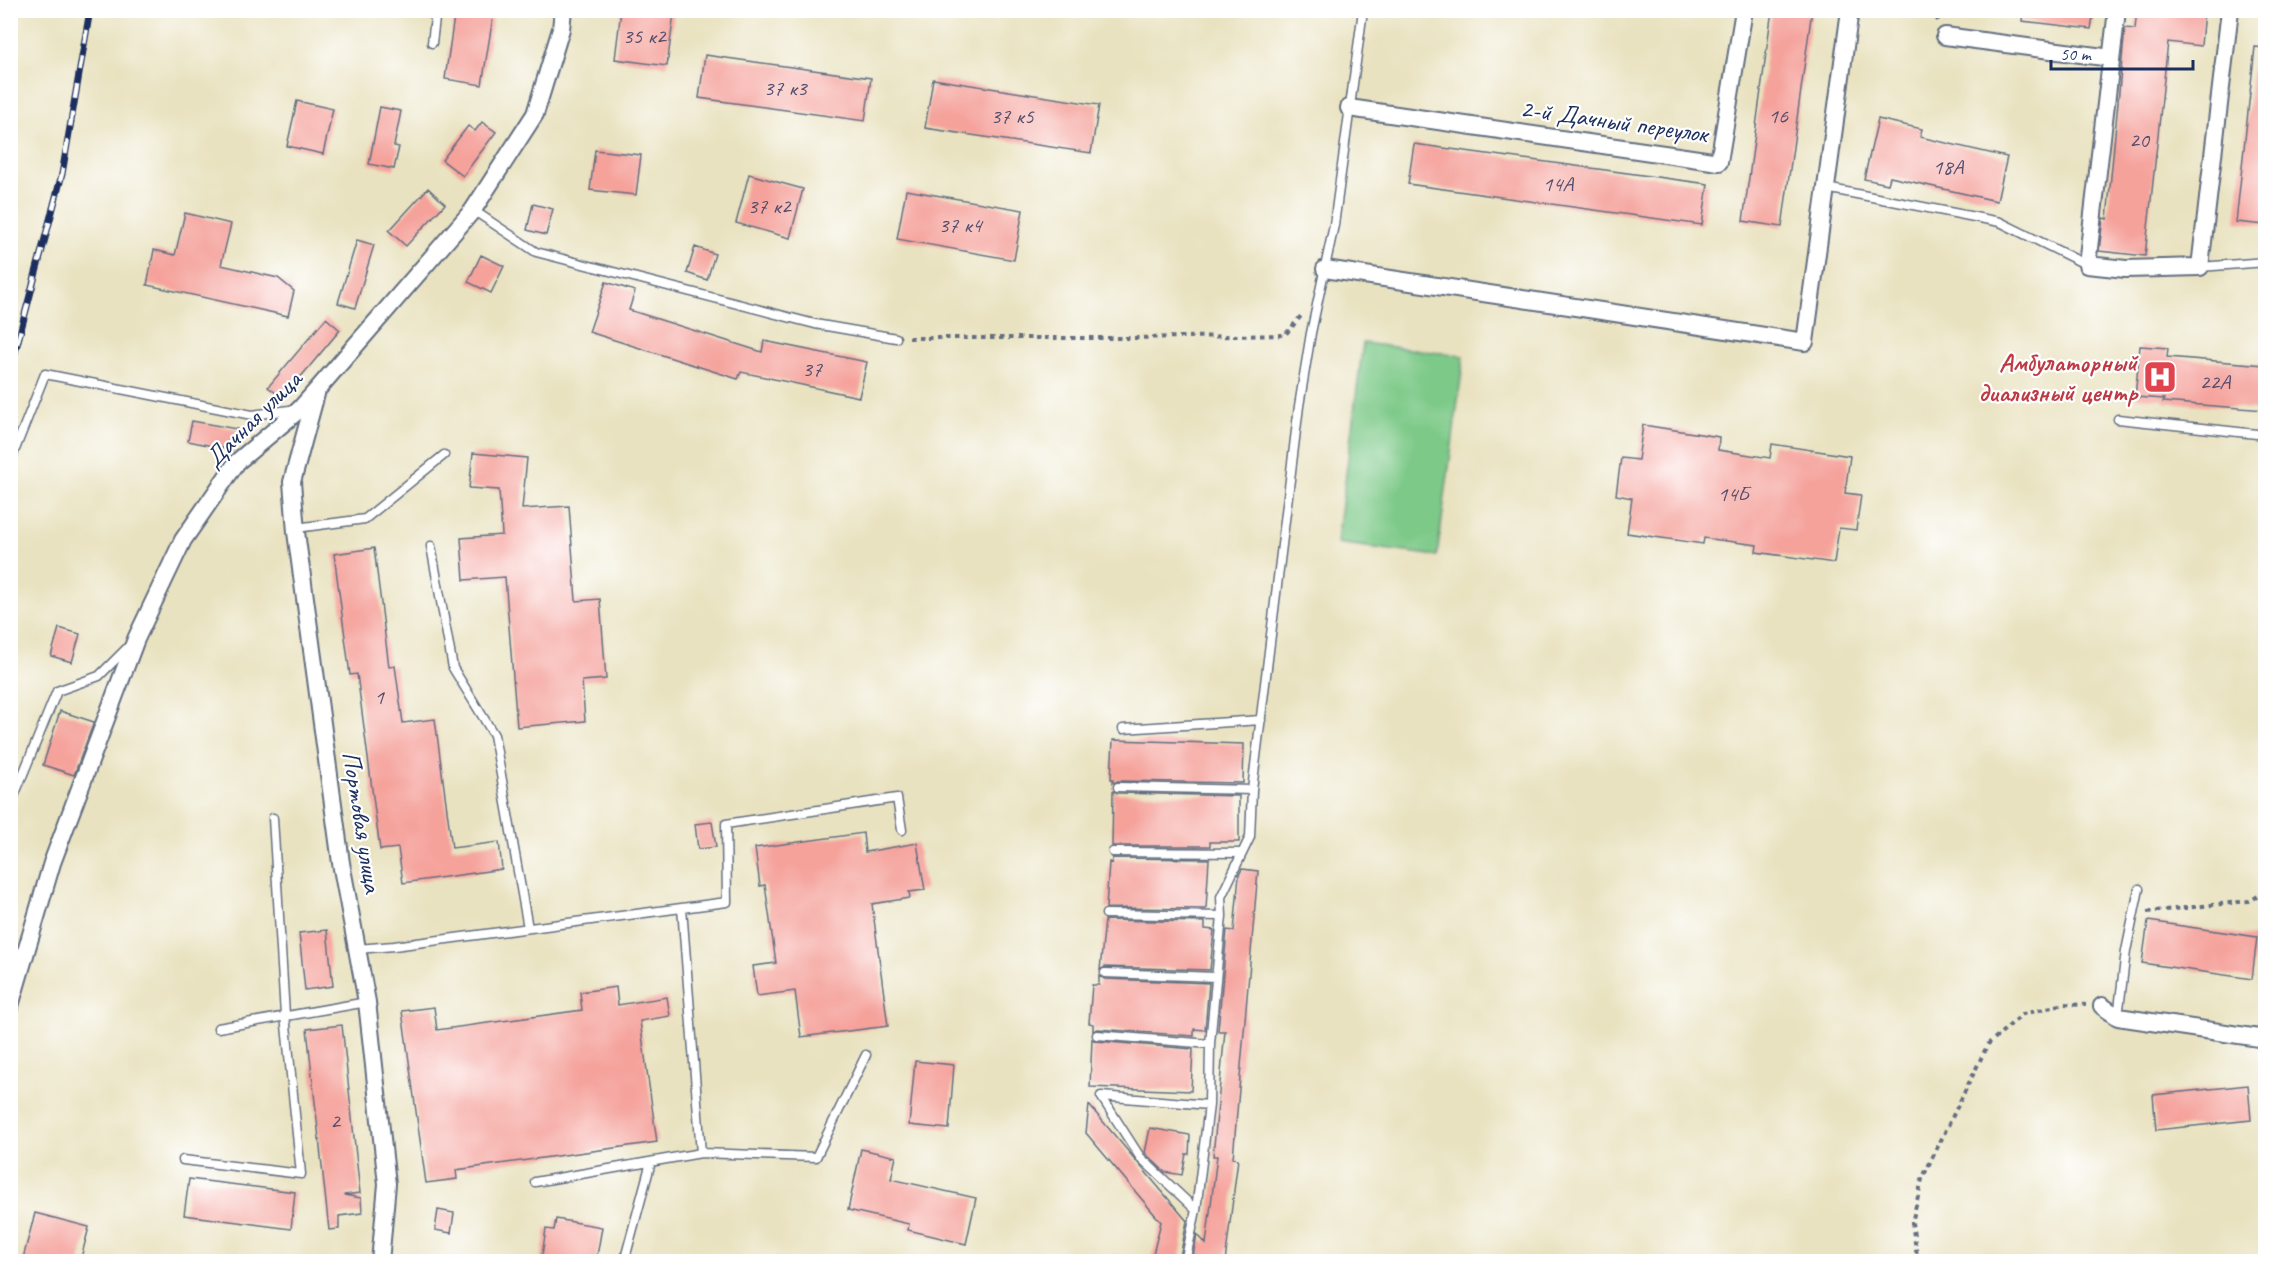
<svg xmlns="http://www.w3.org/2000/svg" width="2276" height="1272" viewBox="0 0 2276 1272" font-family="Caveat,sans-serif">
  <rect width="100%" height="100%" fill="#fff"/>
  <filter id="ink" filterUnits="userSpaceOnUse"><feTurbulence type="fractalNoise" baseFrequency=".0167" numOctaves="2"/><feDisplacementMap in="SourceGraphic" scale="12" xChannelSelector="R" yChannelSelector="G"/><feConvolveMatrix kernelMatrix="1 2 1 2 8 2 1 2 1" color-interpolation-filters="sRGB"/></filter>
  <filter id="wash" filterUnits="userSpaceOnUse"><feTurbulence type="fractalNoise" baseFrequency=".008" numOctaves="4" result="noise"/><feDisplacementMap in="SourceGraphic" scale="24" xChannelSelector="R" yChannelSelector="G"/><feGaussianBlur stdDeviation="1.35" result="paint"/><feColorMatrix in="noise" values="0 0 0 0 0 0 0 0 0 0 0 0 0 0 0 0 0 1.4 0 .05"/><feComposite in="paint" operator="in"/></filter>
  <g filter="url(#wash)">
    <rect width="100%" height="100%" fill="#e9e2c0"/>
    <path fill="#7dc988" stroke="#4c7c73" stroke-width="1.5" d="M1363 343 1464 356 1437 556 1337 543Z"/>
    <g id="blocks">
      <path fill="#f5a29b" d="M455 10H494L482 85 445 79Z
        M621 10H652L674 13 667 66 615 59Z
        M1772 10H1812L1782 227 1743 221Z
        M2023 10H2094L2091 29 2022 21Z
        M2137 10H2204L2201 46 2168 42 2145 256 2099 251 2103 218 2107 219 2125 28 2135 29Z
        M2255 47 2265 48V225L2236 222Z
        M705 55 871 78 865 121 699 98Z
        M933 79 1099 105 1091 153 925 128Z
        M297 101 333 109 323 154 287 146Z
        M380 107 401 111 394 146 399 147 394 169 369 164Z
        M1878 119 1922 129 1920 137 2007 157 1997 201 1890 177 1888 184 1864 179Z
        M482 122 496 132 463 176 442 160 468 126 475 131Z
        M1414 144 1708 184 1702 225 1408 184Z
        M595 150 641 155 636 195 590 190Z
        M749 174 803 189 790 238 736 223Z
        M428 188 445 204 406 246 389 231Z
        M906 190 1023 210 1014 260 897 239Z
        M533 204 553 209 546 235 527 230Z
        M185 213 231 224 221 265 278 278 294 291 288 316 147 285 154 250 175 255Z
        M357 240 374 245 355 308 338 303Z
        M695 247 715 254 707 280 687 273Z
        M481 255 504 266 491 293 468 282Z
        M606 282 635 291 629 310 762 352 764 341 867 362 859 397 741 372 738 379 589 332Z
        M326 318 340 330 283 398 268 387Z
        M2140 346 2168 348 2167 357 2265 365V410L2163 402 2164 399 2135 397Z
        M192 421 237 429 232 450 188 441Z
        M1643 425 1719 437 1718 450 1770 458 1772 444 1850 456 1845 493 1861 495 1856 530 1839 528 1834 563 1756 552 1757 545 1704 538 1703 544 1627 533 1632 498 1616 495 1621 458 1638 460Z
        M473 453 527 458 522 509 569 506 576 601 600 599 606 679 582 681 585 721 517 727 505 577 464 580 461 538 502 535 499 490 469 488Z
        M374 548 389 667 395 666 403 723 435 719 452 848 499 842 502 869 403 883 398 848 380 850 357 674 350 675 334 554Z
        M59 628 80 634 72 662 51 656Z
        M60 711 94 722 74 775 43 765Z
        M1113 740 1244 744 1243 783 1118 781 1113 783V779H1111Z
        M1113 791 1118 793 1239 796V842H1210V846H1112Z
        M712 822 716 847 698 849 695 824Z
        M863 833 865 852 917 843 925 890 909 892 910 898 872 904 888 1026 801 1037 795 991 757 996 753 966 776 963 765 885 760 886 755 848Z
        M1112 858 1209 859 1206 909 1106 908 1109 862 1112 863Z
        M1242 869 1258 871 1233 1158 1238 1159 1225 1262H1192L1197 1234 1206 1244 1217 1156H1213L1225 1031H1218L1227 930 1234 931 1239 875Z
        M1105 920 1205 922V929L1214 930 1210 970 1105 967 1100 970Z
        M2148 921 2257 937 2252 979 2142 963Z
        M327 930 333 986 305 990 299 933Z
        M1099 976 1105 979 1209 983 1205 1030 1194 1029V1036L1098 1029 1093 1031V1024L1089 1023 1092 985H1099Z
        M616 987 618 1005 667 997 670 1016 640 1021 657 1142 456 1170 457 1179 426 1183 402 1011 434 1007 437 1030 582 1010 580 992Z
        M342 1025 360 1193 344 1195 361 1198 362 1213 339 1216V1229L329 1230 307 1029Z
        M1092 1039 1096 1041 1193 1049 1191 1091 1090 1087Z
        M915 1061 954 1065 949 1129 909 1125Z
        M2248 1085 2251 1120 2156 1130 2153 1095Z
        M1089 1105 1187 1221 1179 1262H1151L1161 1222 1086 1133Z
        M1150 1128 1190 1135 1189 1154H1186L1182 1175 1165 1172 1145 1153Z
        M861 1149 896 1157 891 1179 976 1198 966 1244 908 1230 909 1224 848 1210Z
        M189 1179 295 1192 291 1229 184 1215Z
        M438 1210 454 1213 451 1233 435 1230Z
        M35 1213 89 1227 80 1262H22Z
        M556 1219 602 1227 596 1262H541L546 1229 554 1230Z"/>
    </g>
  </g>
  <g filter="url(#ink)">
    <use href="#blocks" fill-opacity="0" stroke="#636e80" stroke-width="1.5"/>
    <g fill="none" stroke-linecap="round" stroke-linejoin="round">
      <defs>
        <path id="lane" d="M432 43 436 10
          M1826 188 2000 222 2087 265
          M473 210 536 252 815 324 896 338
          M2200 267 2266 262
          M2118 419 2266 435
          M10 462 45 374 252 415 297 409
          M296 528 365 519 444 455
          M431 546 453 668 494 735 528 928
          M1123 729 1261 720
          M1118 787 1252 790
          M10 806 57 691 99 676 129 646
          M1113 852 1242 853
          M1106 914 1222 916
          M357 949 394 946 727 902 726 824 897 798 902 830
          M1105 973 1216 977
          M2118 1017 2126 951 2139 889
          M218 1028 367 1002
          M1097 1035 1210 1044
          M701 1153 816 1157 866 1055
          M183 1160 301 1174 285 1015 273 818
          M535 1182 701 1153 682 908
          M1196 1210 1140 1157 1101 1096 1209 1105
          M624 1262 651 1162
          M1185 1262 1196 1210 1209 1105 1210 1044 1222 916 1221 897 1250 837 1252 790 1299 406 1311 333 1334 225 1363 10"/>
        <path id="street" d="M2117 10 2087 265 2126 269 2200 267 2230 10
          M1945 36 2111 58
          M1349 108 1719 162 1744 10
          M1325 269 1805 342 1850 10
          M316 394 292 482 296 532 341 863 367 1002 387 1184 380 1262
          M10 1006 52 863 136 639 183 540 237 462 300 409 316 391 473 210 535 114 561 29 563 10
          M2102 1006 2118 1017 2266 1039"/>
      </defs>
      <use href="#lane" stroke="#636e80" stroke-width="11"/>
      <use href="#street" stroke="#636e80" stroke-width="20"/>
      <path stroke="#636e80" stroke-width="4" stroke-dasharray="4.5 4.5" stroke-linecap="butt" d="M1933 10 1938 21
        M909 338H1133L1285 335 1301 316
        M2147 912 2249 901 2266 892
        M1918 1262 1912 1223 1922 1179 1988 1044 2023 1014 2064 1004 2086 1005"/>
      <use href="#lane" stroke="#fff" stroke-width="8"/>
      <use href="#street" stroke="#fff" stroke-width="16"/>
      <defs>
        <path id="rail" d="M10 371 62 174 90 10"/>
      </defs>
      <use href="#rail" stroke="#1b2f5e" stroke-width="7"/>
      <use href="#rail" stroke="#fff" stroke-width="4.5" stroke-dasharray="14" stroke-linecap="butt"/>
    </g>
  </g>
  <defs>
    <symbol id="hospital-square" viewBox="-11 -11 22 22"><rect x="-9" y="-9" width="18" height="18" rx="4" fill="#e0444e" stroke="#fff"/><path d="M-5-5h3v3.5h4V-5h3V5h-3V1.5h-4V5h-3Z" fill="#fff"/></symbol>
  </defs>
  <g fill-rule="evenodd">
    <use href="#hospital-square" x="2141" y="358" width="38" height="38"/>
  </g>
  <g text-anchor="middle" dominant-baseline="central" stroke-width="4.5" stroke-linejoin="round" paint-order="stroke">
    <g font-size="22" fill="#524c6d">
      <text x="644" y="36">35 к2</text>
      <text x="785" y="88">37 к3</text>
      <text x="1012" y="116">37 к5</text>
      <text x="1778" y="116">16</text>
      <text x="2139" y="140">20</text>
      <text x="1948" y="167">18А</text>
      <text x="1558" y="184">14А</text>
      <text x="769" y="206">37 к2</text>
      <text x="960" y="225">37 к4</text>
      <text x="812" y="369">37</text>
      <text x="2215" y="382">22А</text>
      <text x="1733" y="494">14Б</text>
      <text x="379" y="697">1</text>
      <text x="335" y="1121">2</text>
    </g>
    <g font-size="26" fill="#1b2f5e" stroke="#fff">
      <text transform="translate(1614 121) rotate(8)">2-й Дачный переулок</text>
      <text transform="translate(253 419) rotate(-45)">Дачная улица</text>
      <text transform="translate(362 822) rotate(81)">Портовая улица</text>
    </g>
    <g font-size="26" font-weight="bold" fill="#be3a42" stroke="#fff" text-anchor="end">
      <text x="2137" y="362">Амбулаторный<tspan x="2137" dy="30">диализный центр</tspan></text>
    </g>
  </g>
  <rect width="2276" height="1272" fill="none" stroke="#fff" stroke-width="36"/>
  <path d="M2051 60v9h142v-9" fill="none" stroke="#1b2f5e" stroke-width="3"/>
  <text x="2060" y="60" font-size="18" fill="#1b2f5e" stroke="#ffffff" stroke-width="4.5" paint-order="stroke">50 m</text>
</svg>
